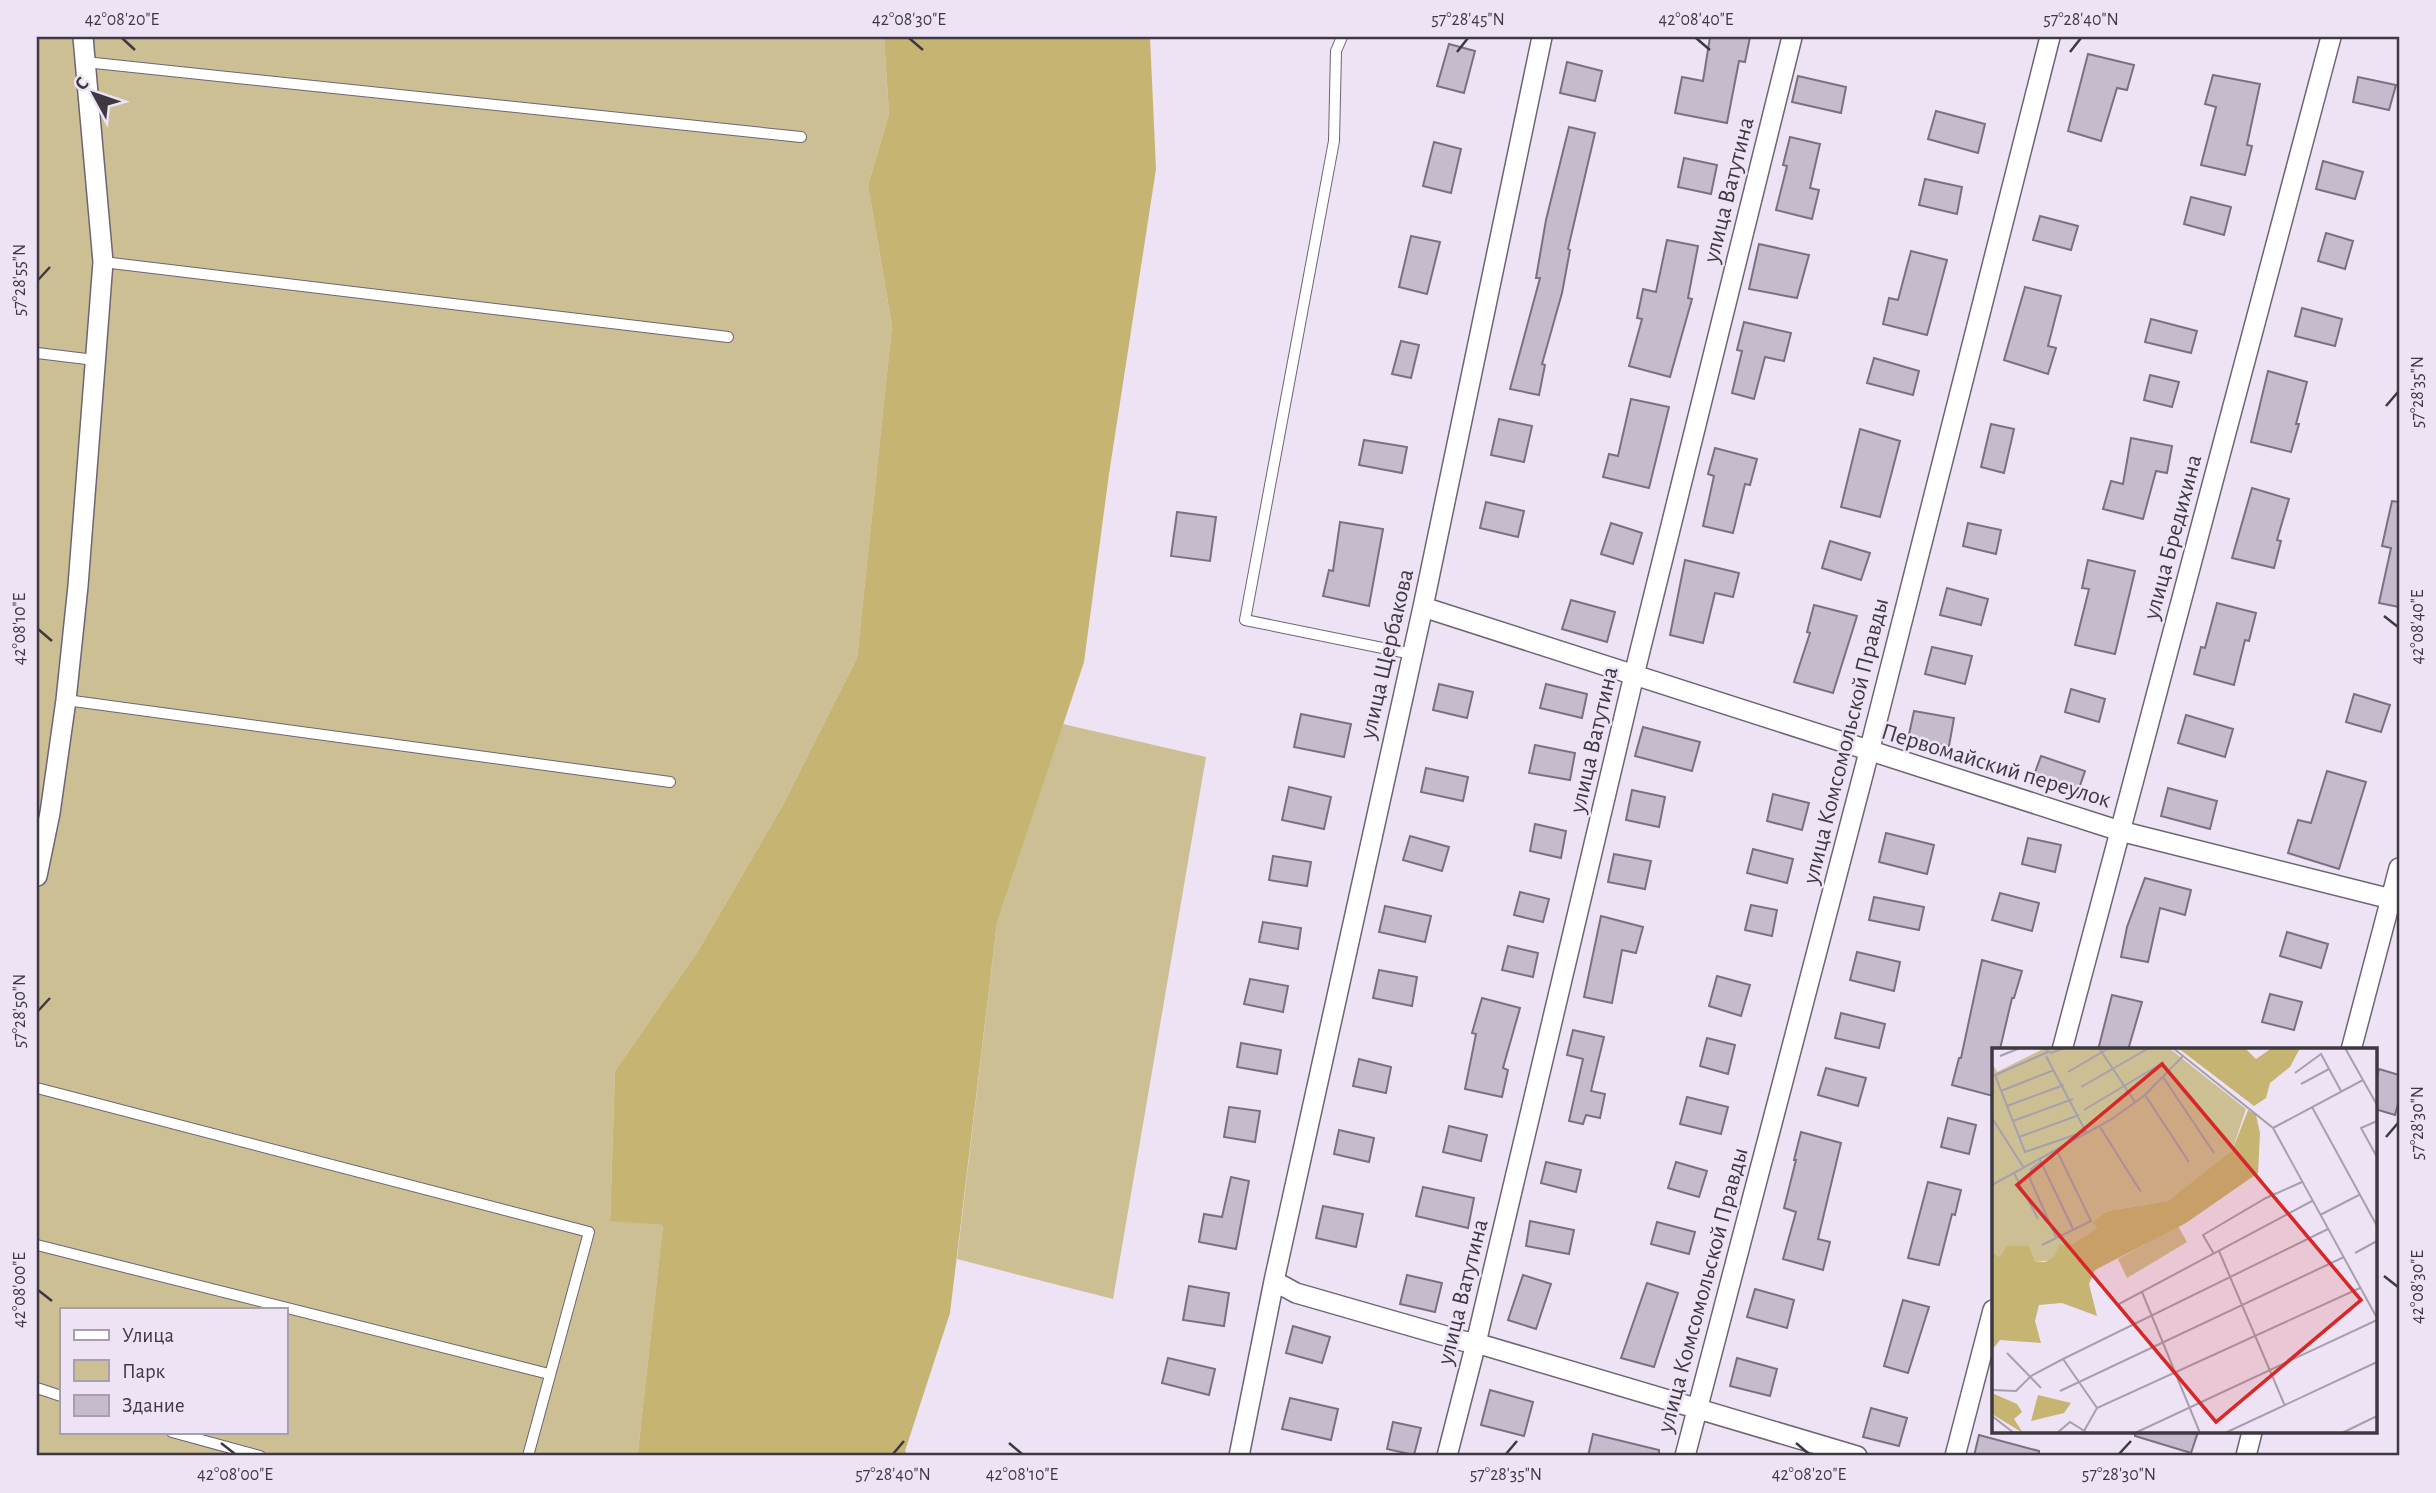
<svg xmlns="http://www.w3.org/2000/svg" width="2436" height="1493" viewBox="0 0 2436 1493" font-family="'Alegreya Sans',sans-serif">
  <rect width="100%" height="100%" fill="#ede3f4"/>
  <path fill="#ccbf93" fill-rule="evenodd" d="M37 37H884L889 114 868 185 892 326 857 658 783 805 698 951 615 1071 610 1220 663 1225 638 1451 634 1456H37ZM61 1309H285V1432H61Z
    M1063 724 1206 757 1113 1299 957 1259 997 923Z"/>
  <path fill="#c6b472" d="M884 37H1150L1156 169 1109 474 1084 662 997 923 950 1313 905 1451 908 1456H634L638 1451 663 1225 610 1221 615 1071 698 951 783 805 857 658 892 326 868 185 889 114Z"/>
  <path fill="#c5bbcc" stroke="#7a7180" stroke-width="2" d="M1710 37H1750L1745 62 1739 61 1727 123 1675 113 1682 77 1703 81Z
    M1449 44 1475 51 1464 93 1437 86Z
    M2088 54 2134 65 2127 90 2117 88 2101 141 2068 131Z
    M1567 62 1602 71 1595 101 1560 93Z
    M2213 75 2260 84 2247 145 2252 146 2245 175 2201 165 2216 107 2205 104Z
    M1798 76 1846 87 1841 113 1792 102Z
    M2358 77 2396 85 2389 110 2353 102Z
    M1936 111 1985 124 1978 153 1928 139Z
    M1569 127 1595 133 1568 249 1570 250 1562 293 1542 364 1545 365 1539 395 1510 389 1540 278H1536L1546 220Z
    M1790 137 1820 144 1810 188 1819 190 1812 219 1776 210 1787 166 1783 165Z
    M1434 142 1461 149 1451 193 1423 186Z
    M1684 158 1717 165 1711 194 1678 187Z
    M2323 161 2363 172 2355 199 2316 189Z
    M1925 179 1962 187 1957 214 1919 205Z
    M2191 197 2231 207 2224 235 2184 224Z
    M2040 216 2078 226 2071 250 2033 240Z
    M2326 233 2353 241 2345 269 2318 261Z
    M1411 236 1440 242 1427 294 1399 287Z
    M1667 240 1698 246 1688 298 1692 299 1670 377 1629 366 1642 319 1637 318 1643 289 1656 292Z
    M1759 244 1809 255 1797 298 1749 289Z
    M1911 251 1947 260 1927 335 1883 324 1889 298 1898 300Z
    M2025 287 2061 296 2048 346 2056 348 2048 374 2004 360Z
    M2302 308 2342 319 2335 346 2295 336Z
    M2151 319 2197 331 2191 353 2145 342Z
    M1744 322 1791 333 1784 361 1765 357 1754 399 1732 393 1742 351 1737 350Z
    M1401 341 1419 345 1411 378 1392 374Z
    M1874 358 1919 371 1913 395 1867 383Z
    M2268 371 2307 382 2296 424H2299L2291 452 2251 442Z
    M2150 375 2179 382 2172 407 2144 400Z
    M1631 399 1669 407 1649 488 1603 477 1609 454 1618 456Z
    M1499 419 1532 426 1524 462 1491 455Z
    M1991 424 2014 429 2004 473 1981 467Z
    M1860 429 1900 441 1880 517 1841 507Z
    M2131 438 2172 446 2167 473 2156 471 2143 519 2103 509 2111 481 2123 484Z
    M1364 440 1407 447 1402 473 1359 465Z
    M1715 448 1757 459 1750 485 1745 484 1733 533 1703 526 1714 476 1708 474Z
    M2252 488 2289 499 2277 540 2281 541 2274 568 2232 558Z
    M2392 501 2399 502V607L2379 603 2391 548 2382 546Z
    M1486 502 1524 511 1518 537 1480 528Z
    M1177 512 1216 517 1210 561 1171 556Z
    M1340 522 1383 529 1369 606 1323 596 1329 570 1333 571Z
    M1611 523 1642 533 1633 564 1601 554Z
    M1968 523 2001 530 1996 554 1963 546Z
    M1830 541 1870 553 1861 580 1822 568Z
    M1685 560 1739 573 1733 597 1715 593 1703 643 1670 635Z
    M2088 560 2135 571 2115 654 2075 645 2089 589 2082 588Z
    M1947 588 1988 599 1981 625 1940 615Z
    M1571 600 1615 612 1607 642 1562 629Z
    M2217 603 2256 613 2249 641 2245 640 2234 685 2194 674 2201 647 2205 648Z
    M1814 605 1857 616 1833 693 1794 682 1810 633 1807 632Z
    M1932 647 1972 656 1965 684 1925 674Z
    M1439 684 1473 692 1467 718 1433 710Z
    M1546 684 1587 694 1582 718 1540 708Z
    M2071 689 2105 699 2099 722 2065 712Z
    M2354 694 2390 705 2381 732 2346 722Z
    M1914 711 1954 718 1949 746 1908 739Z
    M1301 714 1351 724 1344 757 1294 747Z
    M2186 715 2233 729 2225 757 2178 743Z
    M1643 727 1700 742 1692 771 1635 756Z
    M1535 745 1575 753 1570 780 1529 773Z
    M2041 756 2085 771 2077 794 2033 778Z
    M1426 768 1468 777 1463 801 1421 792Z
    M2327 771 2366 782 2339 869 2288 853 2298 820 2311 823Z
    M1289 787 1331 797 1324 829 1282 820Z
    M2168 788 2217 801 2210 829 2161 816Z
    M1632 790 1665 797 1659 827 1626 820Z
    M1773 794 1809 803 1802 830 1767 821Z
    M1535 824 1566 831 1561 858 1530 851Z
    M1886 833 1934 845 1927 874 1879 862Z
    M1410 836 1449 847 1442 871 1403 860Z
    M2028 838 2061 845 2055 872 2022 864Z
    M1753 849 1793 859 1787 883 1747 873Z
    M1614 854 1651 861 1645 889 1608 882Z
    M1273 856 1311 862 1307 886 1269 880Z
    M2145 878 2191 890 2185 915 2160 908 2148 962 2121 957 2127 927Z
    M1520 892 1549 899 1543 922 1514 915Z
    M2000 893 2039 903 2032 931 1992 920Z
    M1874 897 1924 907 1919 930 1869 920Z
    M1751 905 1777 910 1772 936 1745 930Z
    M1385 906 1431 916 1425 942 1379 932Z
    M1601 916 1643 927 1636 953 1622 950 1612 1003 1584 997Z
    M1263 922 1301 928 1298 949 1259 942Z
    M2287 932 2328 944 2321 968 2280 956Z
    M1508 946 1538 953 1533 977 1502 970Z
    M1857 952 1900 962 1894 991 1850 980Z
    M1982 960 2022 971 2014 998H2012L2000 1049 1993 1048V1096L1952 1085 1959 1058H1961Z
    M1379 970 1417 977 1412 1006 1373 998Z
    M1717 976 1750 985 1741 1016 1709 1006Z
    M1250 979 1288 986 1283 1012 1244 1004Z
    M2270 994 2302 1002 2294 1030 2262 1022Z
    M2112 995 2142 1002 2128 1050H2098Z
    M1482 998 1520 1008 1503 1068 1508 1070 1502 1097 1465 1089 1476 1034 1472 1033Z
    M1841 1013 1885 1024 1879 1048 1835 1038Z
    M1573 1030 1604 1037 1591 1091 1605 1094 1600 1118 1586 1115 1583 1124 1569 1121 1583 1059 1567 1055Z
    M1707 1038 1735 1045 1728 1074 1700 1066Z
    M1241 1043 1281 1050 1277 1074 1237 1067Z
    M1359 1059 1391 1067 1386 1093 1353 1086Z
    M1826 1068 1866 1078 1858 1106 1818 1095Z
    M2379 1069 2399 1075V1100L2395 1115 2375 1109V1083Z
    M1687 1097 1728 1107 1721 1134 1680 1124Z
    M1229 1107 1260 1111 1255 1142 1224 1137Z
    M1948 1118 1976 1125 1969 1154 1941 1147Z
    M1449 1126 1487 1135 1481 1161 1443 1152Z
    M1339 1130 1374 1138 1369 1162 1334 1154Z
    M1801 1132 1841 1143 1818 1239 1830 1242 1823 1270 1783 1259 1796 1212 1784 1208 1796 1160H1794Z
    M1546 1162 1581 1170 1576 1192 1541 1183Z
    M1676 1162 1707 1171 1699 1197 1668 1188Z
    M1231 1177 1249 1181 1236 1249 1199 1242 1204 1214 1222 1217Z
    M1928 1182 1961 1190 1955 1215 1952 1214 1939 1265 1908 1258Z
    M1423 1187 1474 1198 1468 1228 1416 1216Z
    M1323 1206 1363 1214 1356 1247 1316 1238Z
    M1530 1221 1574 1230 1569 1254 1526 1246Z
    M1657 1222 1695 1232 1689 1254 1651 1244Z
    M1407 1275 1442 1283 1435 1312 1400 1304Z
    M1523 1275 1551 1284 1536 1329 1508 1320Z
    M1647 1283 1678 1293 1654 1367 1621 1358Z
    M1189 1286 1229 1293 1224 1326 1183 1320Z
    M1755 1289 1794 1300 1787 1328 1747 1317Z
    M1903 1300 1929 1307 1908 1373 1884 1366Z
    M1293 1326 1330 1337 1322 1363 1286 1353Z
    M1168 1358 1215 1369 1209 1395 1162 1383Z
    M1737 1358 1777 1369 1770 1396 1730 1386Z
    M1490 1390 1533 1402 1524 1436 1481 1425Z
    M1290 1398 1338 1409 1331 1440 1282 1429Z
    M1871 1408 1907 1418 1899 1446 1863 1437Z
    M1393 1422 1421 1428 1414 1455 1387 1449Z
    M2135 1432H2198L2191 1453 2135 1436Z
    M1593 1434 1659 1450V1456H1588Z
    M1979 1435 2039 1451V1456H1974Z"/>
  <g fill="none" stroke-linecap="round" stroke-linejoin="round">
    <defs>
      <path id="lane" d="M1342 37 1336 51 1334 141 1245 620 1412 654
        M85 62 801 137
        M103 262 728 337
        M37 353 95 360
        M66 700 670 782
        M37 1088 589 1232 528 1456
        M37 1245 549 1374
        M37 1388 61 1396
        M172 1432 260 1456"/>
      <path id="street" d="M1423 607 2120 831 2399 901
        M37 876 50 813 66 700 78 586 103 262 83 37
        M2062 1050 2331 37
        M2351 1050 2399 868
        M1274 1281 1296 1293 1463 1341 1476 1343 1857 1456
        M1239 1456 1274 1281 1423 607 1542 37
        M1447 1456 1476 1343 1634 675 1792 37
        M1685 1456 1869 752 2050 37
        M1955 1456 1993 1310
        M2246 1456 2252 1432"/>
    </defs>
    <use href="#lane" stroke="#6e6474" stroke-width="12"/>
    <use href="#street" stroke="#6e6474" stroke-width="22"/>
    <use href="#lane" stroke="#fff" stroke-width="10"/>
    <use href="#street" stroke="#fff" stroke-width="19"/>
  </g>
  <path fill="none" stroke="#3e3940" stroke-width="2.5" d="M122 38 135 50M909 38 923 50M1696 38 1710 50M1457 52 1468 38M2070 52 2081 38M38 280 50 267M2386 406 2398 392M2384 616 2398 627M38 629 52 641M38 1011 50 998M2386 1137 2398 1123M2384 1276 2398 1287M38 1290 52 1301M221 1443 235 1454M1009 1443 1022 1454M1796 1443 1809 1454M893 1454 904 1441M1506 1454 1517 1441M2119 1454 2131 1441"/>
  <g text-anchor="middle" dominant-baseline="central" stroke-width="5" stroke-linejoin="round" paint-order="stroke">
    <g font-size="24" fill="#3e3940" stroke="#ede3f4">
      <text transform="translate(1729 190) rotate(-76)">улица Ватутина</text>
      <text transform="translate(2173 537) rotate(-75)">улица Бредихина</text>
      <text transform="translate(1387 654) rotate(-77)">улица Щербакова</text>
      <text transform="translate(1594 740) rotate(-77)">улица Ватутина</text>
      <text transform="translate(1846 741) rotate(-76)">улица Комсомольской Правды</text>
      <text transform="translate(1996 766) rotate(17)">Первомайский переулок</text>
      <text transform="translate(1703 1290) rotate(-75)">улица Комсомольской Правды</text>
      <text transform="translate(1463 1292) rotate(-76)">улица Ватутина</text>
    </g>
  </g>
  <g transform="translate(1992 1048)">
    <rect width="385" height="385" fill="#ede3f4"/>
    <path d="M53 0H177L254 61 240 103 211 129 176 153 116 163 105 180 59 212 44 214 37 198 16 199 8 209 0 204V15L5 24ZM186 178 195 194 135 230 126 211Z" fill="#ccbf93"/>
    <path d="M186 0H253L264 11 280 0H308L298 19 278 35 274 50 262 58ZM256 62 264 67 268 85 266 125 194 175 103 222 97 236 105 268 70 255 47 257 43 273 49 295 8 292 0 302V204L8 209 15 198H37L44 214H53L62 209 67 197 81 196 105 180 101 174 116 163 176 153 240 103ZM0 345 25 356 30 364 22 371 31 385 0 366ZM46 347 79 355 72 365 39 373Z" fill="#c6b472"/>
    <path fill="none" stroke="#a79fac" stroke-width="2" d="M51 0 59 5 72 0M107 0 143 54M181 0 281 80 385 270M353 0 385 57M56 4 3 27 33 104 94 83M8 8 28 0M54 8 95 86M76 24 117 0M303 25 329 6 349 43M171 29 222 105M309 36 337 21M89 39 157 0M9 43 62 22M153 47 197 114M15 58 72 37M320 59 385 178M92 62 172 14M0 70 32 120M21 73 81 51M385 73 369 80 385 109M108 79 149 144M281 80 371 32M27 89 87 67M48 112 81 181M49 114 39 121 38 131 64 189M22 125 46 171M0 137 120 71 153 47 191 8M328 167 367 147M50 197 99 173 65 103M227 203 293 358M363 205 385 193M222 206 211 187 274 150 310 134M150 244 208 385M127 256 320 153M15 305 49 340M71 311 105 360M0 342 24 343 39 328 71 311 336 181M68 343 352 209M0 368 22 385M92 383 105 360 368 240M65 385 78 374 94 384M143 385 385 272M233 385 385 314M350 385 385 368"/>
    <path fill="#d62828" fill-opacity="0.15" stroke="#d62828" stroke-width="3.5" d="M170 16 369 252 224 374 25 137Z"/>
    <rect width="385" height="385" fill="none" stroke="#3e3940" stroke-width="3.5"/>
  </g>
  <rect width="2436" height="1493" fill="none" stroke="#ede3f4" stroke-width="77"/>
  <rect x="60" y="1308" width="228" height="126" fill="#ede3f4" stroke="#a79fac" stroke-width="2"/>
  <rect x="74" y="1330" width="35" height="10" fill="#ffffff" stroke="#a79fac" stroke-width="2"/>
  <text x="122" y="1342" font-size="21" fill="#3e3940">Улица</text>
  <rect x="74" y="1360" width="35" height="21" fill="#ccbf93" stroke="#a79fac" stroke-width="2"/>
  <text x="122" y="1378" font-size="21" fill="#3e3940">Парк</text>
  <rect x="74" y="1395" width="35" height="21" fill="#c5bbcc" stroke="#a79fac" stroke-width="2"/>
  <text x="122" y="1412" font-size="21" fill="#3e3940">Здание</text>
  <g transform="translate(94 94) rotate(310)" stroke="#ede3f4" stroke-width="5" paint-order="stroke">
  <path d="M0-5L12 26L0 18L-12 26Z" fill="#3e3940"/>
  <text y="-10" font-size="19" font-weight="bold" text-anchor="middle" fill="#3e3940">С</text>
  </g>
  <rect x="38" y="38" width="2360" height="1416" fill="none" stroke="#3e3940" stroke-width="2.5"/>
  <g font-size="18" text-anchor="middle" fill="#3e3940">
    <text x="122" y="25">42°08'20"E</text>
    <text x="909" y="25">42°08'30"E</text>
    <text x="1468" y="25">57°28'45"N</text>
    <text x="1696" y="25">42°08'40"E</text>
    <text x="2081" y="25">57°28'40"N</text>
    <text transform="translate(19 280) rotate(-90)" y="6">57°28'55"N</text>
    <text transform="translate(2417 392) rotate(-90)" y="6">57°28'35"N</text>
    <text transform="translate(2417 627) rotate(-90)" y="6">42°08'40"E</text>
    <text transform="translate(19 629) rotate(-90)" y="6">42°08'10"E</text>
    <text transform="translate(19 1011) rotate(-90)" y="6">57°28'50"N</text>
    <text transform="translate(2417 1123) rotate(-90)" y="6">57°28'30"N</text>
    <text transform="translate(2417 1287) rotate(-90)" y="6">42°08'30"E</text>
    <text transform="translate(19 1290) rotate(-90)" y="6">42°08'00"E</text>
    <text x="235" y="1480">42°08'00"E</text>
    <text x="893" y="1480">57°28'40"N</text>
    <text x="1022" y="1480">42°08'10"E</text>
    <text x="1506" y="1480">57°28'35"N</text>
    <text x="1809" y="1480">42°08'20"E</text>
    <text x="2119" y="1480">57°28'30"N</text>
  </g>
</svg>
